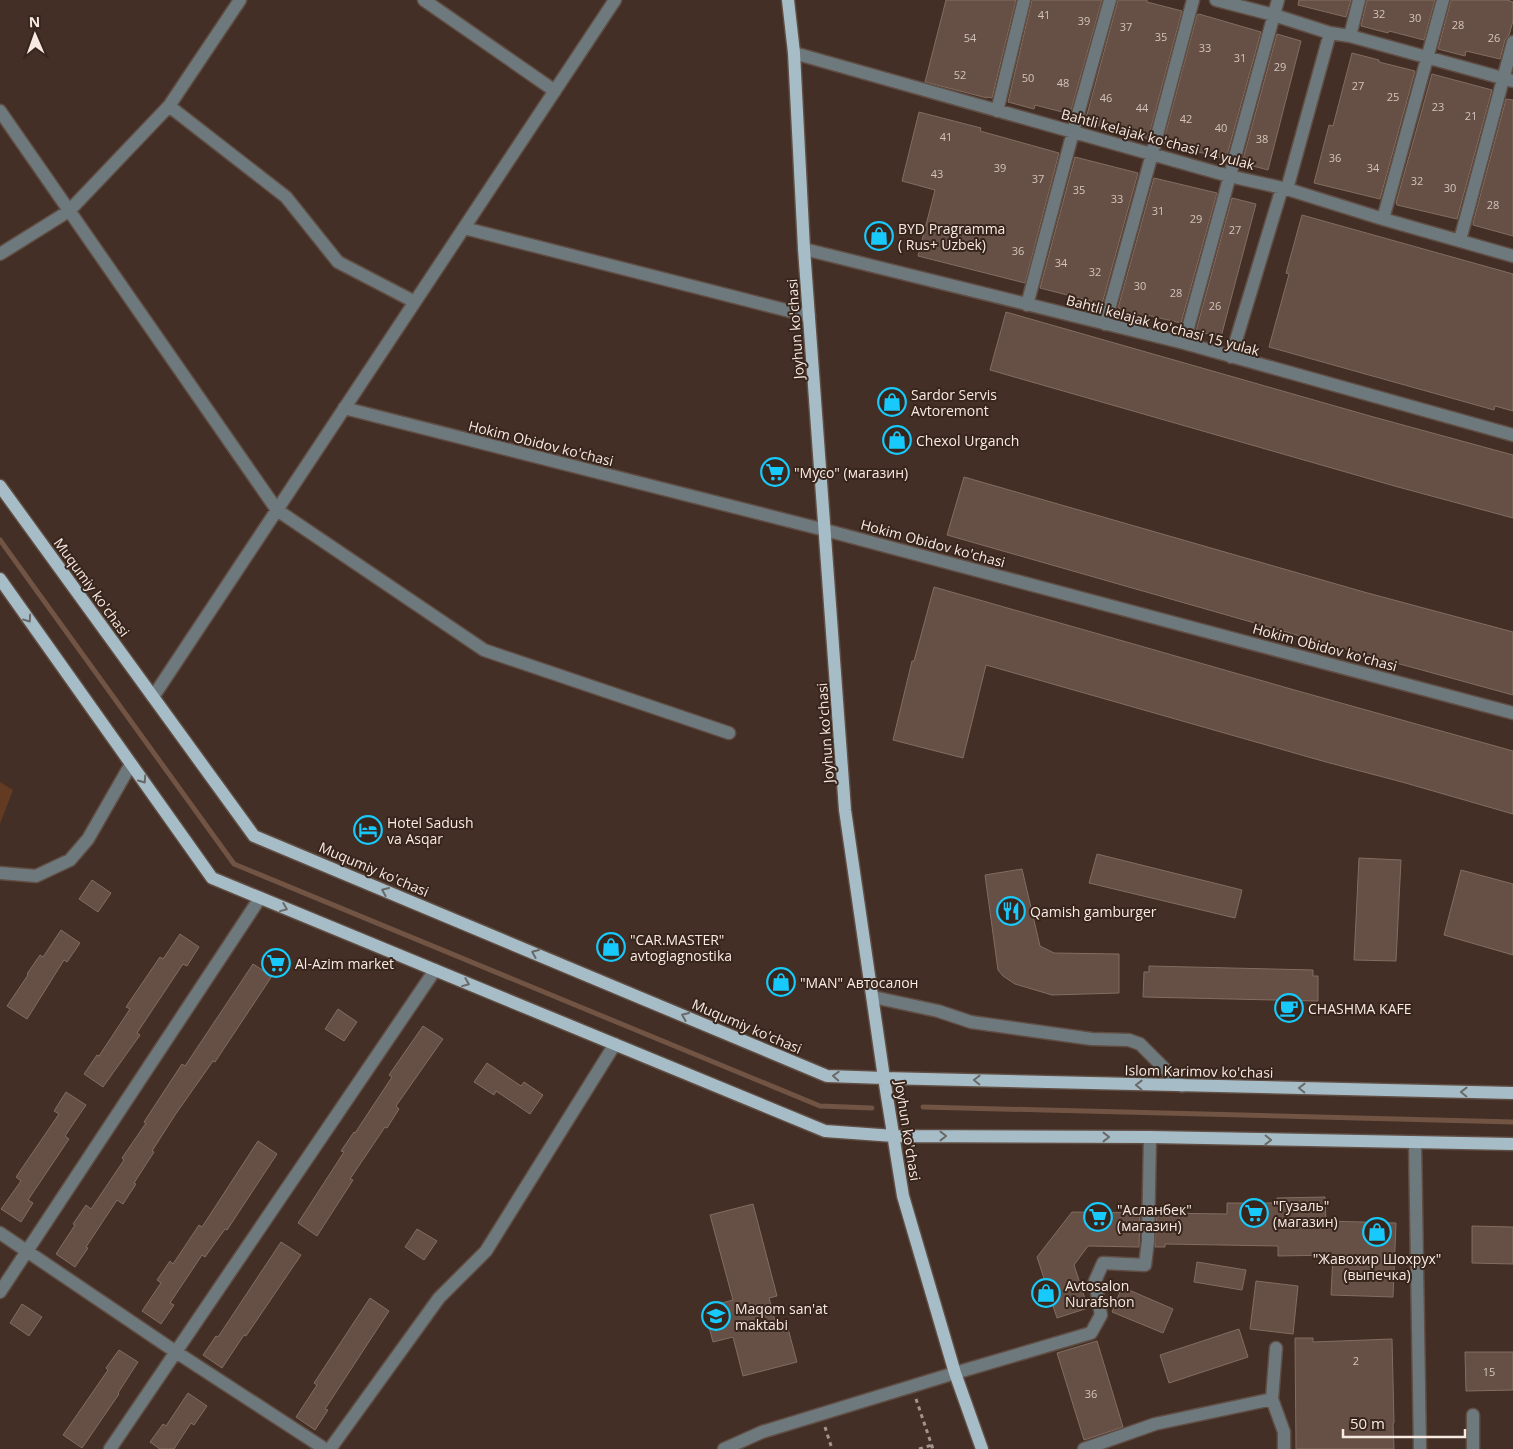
<svg xmlns="http://www.w3.org/2000/svg" width="1513" height="1449" viewBox="0 0 1513 1449" font-family="'Open Sans',sans-serif">
  <rect width="100%" height="100%" fill="#432f25"/>
  <path fill="#633a22" d="M0 782 13 790 0 824Z"/>
  <g fill="none" stroke-linecap="round" stroke-linejoin="round">
    <path stroke="#715444" stroke-width="5" d="M0 540 234 864 820 1106 872 1108
      M923 1107 1513 1122"/>
  </g>
  <path fill="#665045" stroke="#836d61" d="M946 0H1016L992 98 987 97V98L925 82Z
    M1032 0H1102L1070 114 1035 105 1034 109 1008 102Z
    M1118 0H1147V2L1182 11 1148 139 1085 122Z
    M1299 0H1351L1346 17 1298 5Z
    M1367 0H1435L1424 40 1389 31 1388 33 1361 26Z
    M1451 0H1507L1513 2V21L1509 35 1505 40 1500 59 1466 51 1465 56 1438 49Z
    M1199 14 1261 32 1226 159 1163 143 1197 15Z
    M1277 34 1301 41 1268 170 1242 163Z
    M1352 53 1379 60V62L1415 71 1380 199 1314 183 1329 125 1333 126Z
    M1432 74 1492 90 1457 219 1397 205 1396 203Z
    M1506 99 1513 100V236L1473 225V223Z
    M919 112 981 128 980 131 1059 153 1025 283 918 256 935 190 902 181Z
    M1075 157 1138 173 1102 304 1040 288Z
    M1154 178 1217 193 1181 323 1147 315 1146 317 1119 310 1120 308H1118Z
    M1232 198 1256 204 1221 337 1196 331Z
    M1302 215 1513 274V411L1495 406 1494 410 1269 347 1289 274 1286 273Z
    M1006 312 1370 416 1513 455V518L1398 487 990 370Z
    M964 477 1364 592 1513 632V695L1356 652 947 535Z
    M934 587 1298 691 1513 751V814L1402 782 1326 762 986 665 963 758 893 740 912 661H914Z
    M1097 854 1242 890 1235 918 1089 883Z
    M1359 858 1401 860 1396 961 1354 960Z
    M1022 869 1040 946 1054 953 1119 954V993L1052 995 1015 984 1003 976 998 970 985 875Z
    M1461 870 1513 884V955L1444 935Z
    M92 880 111 893 98 912 79 899Z
    M61 930 80 943 67 962 64 960 27 1019 7 1006 28 975 27 974 40 955 43 957Z
    M180 934 199 947 187 966 183 964 137 1033 140 1035 103 1087 84 1074 97 1055 99 1056 130 1009 126 1007 160 957 163 959Z
    M253 964 272 976 215 1062 213 1061 175 1115 152 1151 154 1152 134 1183 136 1184 123 1204 117 1200 86 1247 88 1248 75 1267 56 1254 75 1225 73 1224 86 1205 91 1209 124 1160 122 1158 146 1123 144 1122 182 1064 185 1066Z
    M1149 966 1313 970V976H1318V1001L1143 997 1144 972H1149Z
    M338 1009 357 1022 344 1041 325 1029Z
    M423 1026 443 1039 396 1106 399 1109 387 1128 385 1127 350 1179 353 1180 317 1236 298 1223 344 1152 341 1151 354 1132 355 1133 392 1077 389 1075Z
    M487 1063 521 1086 524 1082 543 1095 530 1114 496 1091 494 1095 474 1082Z
    M66 1092 86 1105 65 1136 69 1139 28 1200 33 1203 21 1222 1 1209 21 1181 16 1177 59 1114 54 1111Z
    M258 1141 277 1154 227 1230 225 1229 205 1257 202 1255 170 1303 174 1305 161 1324 142 1311 161 1283 157 1280 170 1261 173 1264 199 1225 202 1227Z
    M1325 1197 1326 1221 1396 1223 1393 1297 1331 1295 1333 1255 1278 1256V1246L1165 1244V1247H1155L1157 1213 1227 1214V1203H1277V1198Z
    M753 1204 777 1296 769 1298 777 1328 787 1325 797 1362 743 1376 733 1337 713 1342 704 1308 733 1300 710 1215Z
    M1072 1212 1140 1213 1139 1247 1088 1246 1074 1265 1088 1308 1057 1318 1037 1257Z
    M1472 1226 1513 1227V1264L1472 1263Z
    M417 1229 437 1241 424 1260 405 1247Z
    M281 1242 301 1255 246 1336 244 1335 222 1368 203 1355 216 1336 218 1337Z
    M1197 1262 1246 1270 1242 1290 1194 1282Z
    M1256 1281 1298 1286 1293 1334 1250 1329Z
    M1122 1287 1173 1309 1163 1333 1112 1312Z
    M370 1298 389 1311 325 1409 328 1410 315 1430 296 1417 317 1385 314 1383Z
    M22 1304 42 1317 29 1336 10 1323Z
    M1239 1329 1248 1357 1169 1383 1160 1355Z
    M1295 1338H1313V1342L1392 1339 1394 1423H1393L1394 1449H1296Z
    M1097 1341 1123 1427 1084 1440 1057 1353Z
    M119 1350 138 1362 118 1393 119 1394 82 1448 63 1435 108 1370 106 1368Z
    M1465 1352H1513V1390L1466 1391Z
    M188 1393 207 1406 194 1425 191 1423 174 1449H160L150 1442 163 1424 166 1426Z"/>
  <g fill="none" stroke-linecap="round" stroke-linejoin="round">
    <defs>
      <path id="minor" d="M424 0 555 91
        M1216 0 1274 15 1330 33 1350 36 1513 81
        M1350 36 1359 0
        M794 53 1229 176 1287 189 1383 219 1513 256
        M169 106 286 197 338 262 415 302
        M0 111 277 510 484 650 729 733
        M997 111 1024 0
        M1287 189 1330 33
        M1383 219 1443 0
        M464 228 809 316
        M1460 240 1513 42
        M804 249 1184 343 1513 435
        M0 254 69 211 169 106 240 0
        M1027 305 1073 132 1110 0
        M1105 324 1152 154 1193 0
        M1184 343 1278 0
        M1231 357 1282 188
        M344 408 825 530 1513 713
        M153 697 615 0
        M0 873 36 876 70 860 88 839 131 764
        M873 997 938 1011 971 1022 1092 1039 1129 1040 1140 1044 1182 1086
        M1415 1142 1420 1449
        M0 1233 176 1352 325 1449
        M0 1292 260 898
        M1272 1399 1284 1432V1449
        M1473 1415V1449
        M110 1449 435 970
        M330 1449 439 1298 486 1251 615 1044
        M724 1449 762 1432 955 1373 1091 1333 1101 1315 1095 1281 1103 1263 1145 1265 1148 1241 1150 1137
        M1084 1449 1155 1424 1272 1399 1276 1348"/>
      <path id="major" d="M788 0 794 53 804 249 845 810 884 1078 903 1196 955 1373 982 1449
        M0 486 254 836 827 1076 884 1078 1513 1093
        M0 579 212 878 825 1131 894 1136 1150 1137 1513 1144"/>
    </defs>
    <use href="#minor" stroke="#604d43" stroke-width="15"/>
    <use href="#major" stroke="#604d43" stroke-width="15"/>
    <path stroke="#a4948c" stroke-width="3" stroke-dasharray="4 4" stroke-linecap="butt" d="M916 1399 933 1449
      M825 1427 832 1449
      M919 1449 932 1445"/>
    <use href="#minor" stroke="#6e797e" stroke-width="12"/>
    <use href="#major" stroke="#a6bdc7" stroke-width="12"/>
  </g>
  <defs><path id="oneway-chevron" d="M-2-3.5L2.5 0L-2 3.5" fill="none" stroke-width="1.6" stroke-linecap="round" stroke-linejoin="round" transform="scale(1.25)"/></defs>
  <g stroke="#6a6968">
    <use href="#oneway-chevron" transform="translate(28 619) rotate(55)"/>
    <use href="#oneway-chevron" transform="translate(143 780) rotate(55)"/>
    <use href="#oneway-chevron" transform="translate(385 891) rotate(-157)"/>
    <use href="#oneway-chevron" transform="translate(284 908) rotate(22)"/>
    <use href="#oneway-chevron" transform="translate(535 953) rotate(-157)"/>
    <use href="#oneway-chevron" transform="translate(466 983) rotate(22)"/>
    <use href="#oneway-chevron" transform="translate(685 1016) rotate(-157)"/>
    <use href="#oneway-chevron" transform="translate(836 1076) rotate(-177)"/>
    <use href="#oneway-chevron" transform="translate(977 1080) rotate(-179)"/>
    <use href="#oneway-chevron" transform="translate(1139 1085) rotate(-179)"/>
    <use href="#oneway-chevron" transform="translate(1302 1088) rotate(-179)"/>
    <use href="#oneway-chevron" transform="translate(1464 1092) rotate(-179)"/>
    <use href="#oneway-chevron" transform="translate(943 1136)"/>
    <use href="#oneway-chevron" transform="translate(1106 1137)"/>
    <use href="#oneway-chevron" transform="translate(1268 1140) rotate(1)"/>
  </g>
  <defs>
    <symbol id="shop-ring" viewBox="-11 -11 22 22"><circle r="9.5" fill="#38251b" stroke="#18cafc" stroke-width="1.5"/><path d="M-5-2.5h2.3a2.7 3.5 0 0 1 5.4 0H5L5.5 6h-11ZM-1.5-2.5h3a1.5 2.3 0 0 0-3 0Z" fill="#18cafc"/></symbol>
    <symbol id="supermarket-ring" viewBox="-11 -11 22 22"><circle r="9.5" fill="#38251b" stroke="#18cafc" stroke-width="1.5"/><path d="M-6-5.5h2.5l.6 2H6L4.5 2H-2.5L-4.4-4H-6ZM-1.5 3.2a1.3 1.3 0 1 0 .1 0ZM3 3.2a1.3 1.3 0 1 0 .1 0Z" fill="#18cafc"/></symbol>
    <symbol id="hotel-ring" viewBox="-11 -11 22 22"><circle r="9.5" fill="#38251b" stroke="#18cafc" stroke-width="1.5"/><path d="M-6-4.5h1.5V1H6V5H4.5V3h-9V5H-6ZM-4 0a1.8 1.8 0 1 1 3.6 0ZM.5 0V-2.5h3Q6-2.5 6 0Z" fill="#18cafc"/></symbol>
    <symbol id="restaurant-ring" viewBox="-11 -11 22 22"><circle r="9.5" fill="#38251b" stroke="#18cafc" stroke-width="1.5"/><path d="M-5-6h1v4h1v-4h1v4h1v-4h1v5L-1.5 .5V6h-2V.5L-5-1ZM5-6V6H3V1.5H1.5Q1.5-4 5-6Z" fill="#18cafc"/></symbol>
    <symbol id="cafe-ring" viewBox="-11 -11 22 22"><circle r="9.5" fill="#38251b" stroke="#18cafc" stroke-width="1.5"/><path d="M-5.5-4.5H6V0H3Q3 3.5 0 3.5H-2.5Q-5.5 3.5-5.5 0ZM3-3.2v2h1.7v-2ZM-6 4.5H4V6H-6Z" fill="#18cafc"/></symbol>
    <symbol id="university-ring" viewBox="-11 -11 22 22"><circle r="9.5" fill="#38251b" stroke="#18cafc" stroke-width="1.5"/><path d="M0-5L7-2L0 1L-7-2ZM-4 1L0 2.5L4 1V4Q0 6-4 4Z" fill="#18cafc"/></symbol>
  </defs>
  <g fill-rule="evenodd">
    <use href="#shop-ring" x="863" y="220" width="32" height="32"/>
    <use href="#shop-ring" x="876" y="386" width="32" height="32"/>
    <use href="#shop-ring" x="881" y="424" width="32" height="32"/>
    <use href="#supermarket-ring" x="759" y="456" width="32" height="32"/>
    <use href="#hotel-ring" x="352" y="814" width="32" height="32"/>
    <use href="#restaurant-ring" x="995" y="895" width="32" height="32"/>
    <use href="#shop-ring" x="595" y="931" width="32" height="32"/>
    <use href="#supermarket-ring" x="260" y="947" width="32" height="32"/>
    <use href="#shop-ring" x="765" y="966" width="32" height="32"/>
    <use href="#cafe-ring" x="1273" y="992" width="32" height="32"/>
    <use href="#supermarket-ring" x="1238" y="1197" width="32" height="32"/>
    <use href="#supermarket-ring" x="1082" y="1201" width="32" height="32"/>
    <use href="#shop-ring" x="1361" y="1216" width="32" height="32"/>
    <use href="#shop-ring" x="1030" y="1277" width="32" height="32"/>
    <use href="#university-ring" x="700" y="1300" width="32" height="32"/>
  </g>
  <g text-anchor="middle" dominant-baseline="central" stroke-width="4" stroke-linejoin="round" paint-order="stroke">
    <g font-size="11" fill="#d3c4bc">
      <text x="1379" y="13">32</text>
      <text x="1044" y="14">41</text>
      <text x="1415" y="17">30</text>
      <text x="1084" y="20">39</text>
      <text x="1458" y="24">28</text>
      <text x="1126" y="26">37</text>
      <text x="1161" y="36">35</text>
      <text x="970" y="37">54</text>
      <text x="1494" y="37">26</text>
      <text x="1205" y="47">33</text>
      <text x="1240" y="57">31</text>
      <text x="1280" y="66">29</text>
      <text x="960" y="74">52</text>
      <text x="1028" y="77">50</text>
      <text x="1063" y="82">48</text>
      <text x="1358" y="85">27</text>
      <text x="1393" y="96">25</text>
      <text x="1106" y="97">46</text>
      <text x="1438" y="106">23</text>
      <text x="1142" y="107">44</text>
      <text x="1471" y="115">21</text>
      <text x="1186" y="118">42</text>
      <text x="1221" y="127">40</text>
      <text x="946" y="136">41</text>
      <text x="1262" y="138">38</text>
      <text x="1335" y="157">36</text>
      <text x="1000" y="167">39</text>
      <text x="1373" y="167">34</text>
      <text x="937" y="173">43</text>
      <text x="1038" y="178">37</text>
      <text x="1417" y="180">32</text>
      <text x="1450" y="187">30</text>
      <text x="1079" y="189">35</text>
      <text x="1117" y="198">33</text>
      <text x="1493" y="204">28</text>
      <text x="1158" y="210">31</text>
      <text x="1196" y="218">29</text>
      <text x="1235" y="229">27</text>
      <text x="1018" y="250">36</text>
      <text x="1061" y="262">34</text>
      <text x="1095" y="271">32</text>
      <text x="1140" y="285">30</text>
      <text x="1176" y="292">28</text>
      <text x="1215" y="305">26</text>
      <text x="1356" y="1360">2</text>
      <text x="1489" y="1371">15</text>
      <text x="1091" y="1393">36</text>
    </g>
    <g font-size="14" fill="#f7eae3" stroke="#38251b">
      <text transform="translate(1158 139) rotate(15)">Bahtli kelajak ko'chasi 14 yulak</text>
      <text transform="translate(1163 325) rotate(15)">Bahtli kelajak ko'chasi 15 yulak</text>
      <text transform="translate(795 329) rotate(-94)">Joyhun ko'chasi</text>
      <text transform="translate(541 443) rotate(14)">Hokim Obidov ko'chasi</text>
      <text transform="translate(933 543) rotate(15)">Hokim Obidov ko'chasi</text>
      <text transform="translate(92 587) rotate(54)">Muqumiy ko'chasi</text>
      <text transform="translate(1325 647) rotate(15)">Hokim Obidov ko'chasi</text>
      <text transform="translate(825 733) rotate(-94)">Joyhun ko'chasi</text>
      <text transform="translate(374 869) rotate(23)">Muqumiy ko'chasi</text>
      <text transform="translate(747 1026) rotate(23)">Muqumiy ko'chasi</text>
      <text transform="translate(1199 1071) rotate(1)">Islom Karimov ko'chasi</text>
      <text transform="translate(908 1131) rotate(81)">Joyhun ko'chasi</text>
    </g>
    <g font-size="14" fill="#f7eae3" stroke="#38251b" text-anchor="start">
      <text x="898" y="228">BYD Pragramma<tspan x="898" dy="16">( Rus+ Uzbek)</tspan></text>
      <text x="911" y="394">Sardor Servis<tspan x="911" dy="16">Avtoremont</tspan></text>
      <text x="916" y="440">Chexol Urganch</text>
      <text x="794" y="472">"Мусо" (магазин)</text>
      <text x="387" y="822">Hotel Sadush<tspan x="387" dy="16">va Asqar</tspan></text>
      <text x="1030" y="911">Qamish gamburger</text>
      <text x="630" y="939">"CAR.MASTER"<tspan x="630" dy="16">avtogiagnostika</tspan></text>
      <text x="295" y="963">Al-Azim market</text>
      <text x="800" y="982">"MAN" Автосалон</text>
      <text x="1308" y="1008">CHASHMA KAFE</text>
      <text x="1273" y="1205">"Гузаль"<tspan x="1273" dy="16">(магазин)</tspan></text>
      <text x="1117" y="1209">"Асланбек"<tspan x="1117" dy="16">(магазин)</tspan></text>
      <text x="1377" y="1258" text-anchor="middle">"Жавохир Шохрух"<tspan x="1377" dy="16">(выпечка)</tspan></text>
      <text x="1065" y="1285">Avtosalon<tspan x="1065" dy="16">Nurafshon</tspan></text>
      <text x="735" y="1308">Maqom san'at<tspan x="735" dy="16">maktabi</tspan></text>
    </g>
  </g>
  <g transform="translate(35 35) rotate(358)" stroke="#38251b" stroke-width="4" paint-order="stroke">
  <path d="M0-4L9 19L0 12L-9 19Z" fill="#f7eae3"/>
  <text y="-8" font-size="14" font-weight="bold" text-anchor="middle" fill="#f7eae3">N</text>
  </g>
  <path d="M1343 1429v8h122v-8" fill="none" stroke="#f7eae3" stroke-width="2.5"/>
  <text x="1350" y="1429" font-size="15" fill="#f7eae3" stroke="#38251b" stroke-width="4" paint-order="stroke">50 m</text>
</svg>
